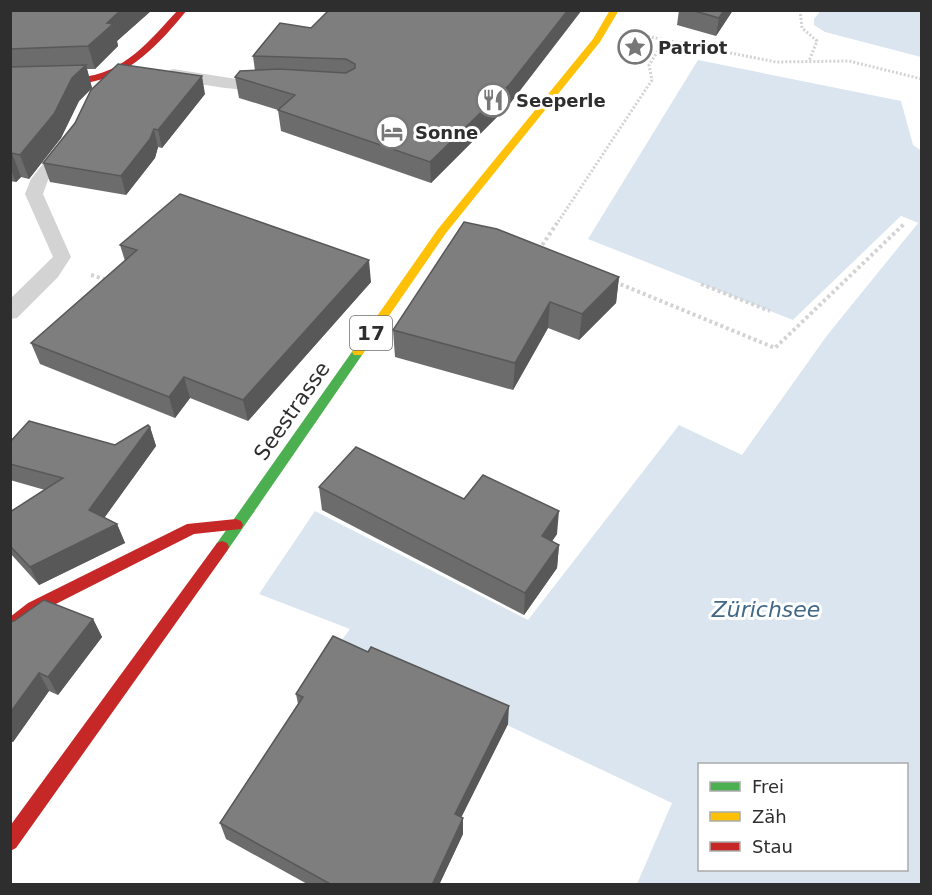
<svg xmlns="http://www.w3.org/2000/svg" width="932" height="895" viewBox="0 0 932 895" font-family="'DejaVu Sans',sans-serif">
  <rect width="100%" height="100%" fill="#fff"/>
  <path fill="#dae5ef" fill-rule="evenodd" d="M821 10 921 11V57L825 32 814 25V19Z
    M698 60 901 101 913 145 922 151 921 884H637L672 803 338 645 350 629 259 594 315 511 528 620 679 425 742 455 828 334 918 223 901 216 793 320 588 239ZM700 764H906V870H700Z"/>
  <path fill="#fff" d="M901 216 918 223 828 334 826 333 913 224 902 220 796 321 793 320Z"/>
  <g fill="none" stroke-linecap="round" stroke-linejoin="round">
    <path stroke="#d3d3d3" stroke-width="3" stroke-dasharray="2 2" stroke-linecap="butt" d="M800 10 802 28 817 41 809 61
      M640 35 776 62 849 61 922 79
      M556 225 652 80 649 65 665 40"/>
    <path stroke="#d3d3d3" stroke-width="4" stroke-dasharray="3 3" stroke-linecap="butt" d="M539 250 557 223
      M91 275 107 280
      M615 282 775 348 905 223
      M701 284 770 311"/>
    <path fill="#d3d3d3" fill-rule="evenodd" d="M173 69 243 80 266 79 274 84C262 98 186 82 168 77L165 74 168 71Z
      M64 144 72 149 48 180 43 194 71 257 58 277 17 318 10 319V299L53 257 25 194 31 179 58 145Z"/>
    <path fill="#4caf50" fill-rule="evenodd" d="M358 348 362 349 364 352 362 355 227 551 222 553 217 551 215 547 217 543 354 349Z"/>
    <path fill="#ffc107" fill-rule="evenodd" d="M610 10H619L600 42 446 233 362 355H354L352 352 354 349 438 229 593 39Z"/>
    <path fill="#c62828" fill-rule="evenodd" d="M178 10H187C160 43 129 78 84 83 60 86 35 81 10 84V78C34 75 57 79 80 77 123 75 151 39 178 10Z
      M236 519 241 521 243 525 241 529 194 534 38 613 10 632V617L28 603 187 524Z
      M222 541 227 543 229 547 227 551 16 848 10 851V826L217 543Z"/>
  </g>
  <path fill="#6c6c6c" d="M10 10H152L117 41 118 46 95 69H87L92 88 79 101 61 138 29 179 21 177 16 182 10 181Z
    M679 10H733L716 36 677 25Z
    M280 23 509 105 431 183 281 131 278 110 239 98 235 77 255 71 253 56Z
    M205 94 162 148 158 147 155 158 126 195 50 182 43 163Z
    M120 245 371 282 248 421 190 398 175 418 40 364 31 343 125 261Z
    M619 277 616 303 579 340 548 328 513 390 395 357 393 330Z
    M150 427 156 446 104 518 117 524 125 543 39 585 10 553V512L45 490 10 480V442L115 445Z
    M319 487 464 499 557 534 552 541 559 545 557 568 524 615 322 510Z
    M93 619 102 637 58 695 49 691 13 742 10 741V622Z
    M296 694 508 724 461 817 463 818V834L439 885H309L226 839 220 823 298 704Z"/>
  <path fill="#585858" d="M121 10H152L117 41 118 46 95 69 88 46 107 23Z
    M568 10H582L509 105 431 183 430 162Z
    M724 10H733L716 36 719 18Z
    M86 65 92 88 79 101 61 138 29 179 20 155 72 78Z
    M202 76 205 94 162 148 158 130Z
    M154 129 158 147 155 158 126 195 121 176Z
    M12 153 21 177 16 182 10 167V155Z
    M369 260 371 282 248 421 243 400Z
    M619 277 616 303 579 340 582 314Z
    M550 302 548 328 513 390 515 363Z
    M184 377 190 398 175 418 169 397Z
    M150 427 156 446 97 528 89 510Z
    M559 511 557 534 540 559 542 536Z
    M117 524 125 543 39 585 30 567Z
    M559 545 557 568 524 615 525 593Z
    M93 619 102 637 58 695 48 677Z
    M39 673 49 691 13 742 10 739V713Z
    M509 706 508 724 455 830V814Z
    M463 818V834L439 885H432Z"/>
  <path fill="#7e7e7e" stroke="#585858" stroke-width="1.5" d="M10 10H121L107 23 113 24 88 46 10 49Z
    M329 10H568L510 84 430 162 278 110 295 95 235 77 240 71 279 69 346 73 355 68V64L346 59 253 56 280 23 311 28Z
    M691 10H724L719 18Z
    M118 64 202 76 158 130 154 129 150 139 121 176 43 163 75 123 91 90Z
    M86 65 72 78 54 114 20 155 12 153 10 155V67Z
    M180 194 369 260 243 400 184 377 169 397 31 343 137 250 120 245Z
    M464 222 497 229 619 277 582 314 550 302 515 363 393 330Z
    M29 421 115 445 148 425 150 427 89 510 117 524 30 567 10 546V512L63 478 10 464V442Z
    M356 447 464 499 483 475 559 511 542 536 559 545 525 593 319 487Z
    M44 600 93 619 48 677 39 673 10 713V622L14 621Z
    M333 636 368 652 371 647 509 706 455 814 463 818 432 885H332L220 823 303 697 296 694Z"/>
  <defs>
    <symbol id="sight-ring" viewBox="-11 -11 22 22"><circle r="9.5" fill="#fff" stroke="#777" stroke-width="1.5"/><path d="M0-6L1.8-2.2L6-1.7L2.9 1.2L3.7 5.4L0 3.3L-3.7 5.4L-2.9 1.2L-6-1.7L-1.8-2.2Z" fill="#777"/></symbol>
    <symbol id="restaurant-ring" viewBox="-11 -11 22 22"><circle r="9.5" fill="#fff" stroke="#777" stroke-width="1.5"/><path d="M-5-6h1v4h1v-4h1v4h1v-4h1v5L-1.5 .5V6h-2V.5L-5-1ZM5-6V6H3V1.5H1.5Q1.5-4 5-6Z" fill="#777"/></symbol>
    <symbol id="hotel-ring" viewBox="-11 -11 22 22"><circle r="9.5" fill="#fff" stroke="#777" stroke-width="1.5"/><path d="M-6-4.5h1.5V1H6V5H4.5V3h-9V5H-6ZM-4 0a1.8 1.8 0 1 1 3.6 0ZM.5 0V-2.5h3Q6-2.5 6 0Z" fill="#777"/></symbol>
  </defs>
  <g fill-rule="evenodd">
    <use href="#sight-ring" x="616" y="28" width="38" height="38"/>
    <use href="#restaurant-ring" x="474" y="81" width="38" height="38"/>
    <use href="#hotel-ring" x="373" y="113" width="38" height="38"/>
  </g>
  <g text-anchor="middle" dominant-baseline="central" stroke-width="6" stroke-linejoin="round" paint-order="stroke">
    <g font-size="18" font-weight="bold" fill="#2e2e2e" stroke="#fff" text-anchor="start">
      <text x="658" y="47">Patriot</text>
      <text x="516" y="100">Seeperle</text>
      <text x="415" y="132">Sonne</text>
    </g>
    <rect fill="#fff" stroke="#6d6d6d" stroke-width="1.5" x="350" y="316" width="42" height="34" rx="4.5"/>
    <g font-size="20" font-weight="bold" fill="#2e2e2e">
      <text x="371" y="333">17</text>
    </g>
    <g font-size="21" fill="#2e2e2e" stroke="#fff">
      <text transform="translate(292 411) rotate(-55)">Seestrasse</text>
    </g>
    <g font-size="22" font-style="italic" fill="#436988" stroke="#fff">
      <text x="766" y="609">Zürichsee</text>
    </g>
  </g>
  <rect width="932" height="895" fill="none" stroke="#2e2e2e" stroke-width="24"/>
  <rect x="698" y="763" width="210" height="108" fill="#ffffff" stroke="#ababab" stroke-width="1.5"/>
  <rect x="710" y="782" width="30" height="9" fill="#4caf50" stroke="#ababab" stroke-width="1.5"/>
  <text x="752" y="793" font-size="18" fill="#2e2e2e">Frei</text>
  <rect x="710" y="812" width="30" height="9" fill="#ffc107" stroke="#ababab" stroke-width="1.5"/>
  <text x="752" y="823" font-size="18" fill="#2e2e2e">Zäh</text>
  <rect x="710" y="842" width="30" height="9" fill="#c62828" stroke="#ababab" stroke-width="1.5"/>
  <text x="752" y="853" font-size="18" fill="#2e2e2e">Stau</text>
</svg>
